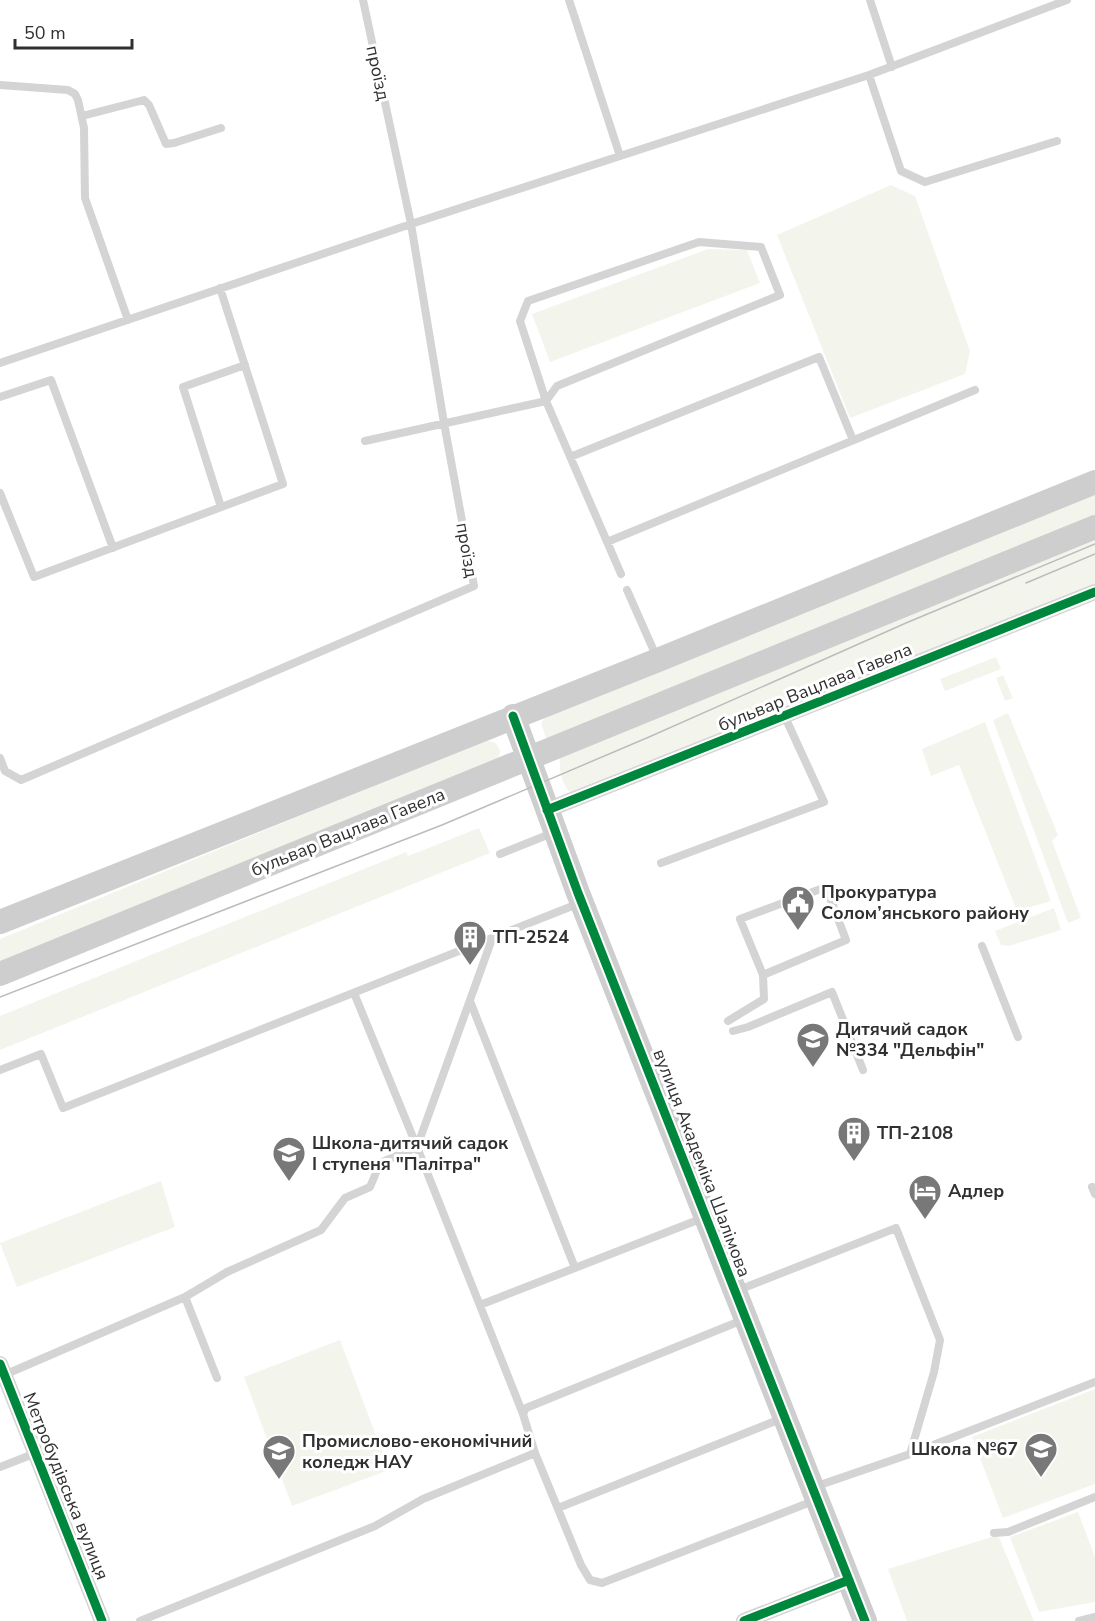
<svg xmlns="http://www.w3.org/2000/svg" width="1095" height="1621" viewBox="0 0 1095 1621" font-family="'Nunito Sans',sans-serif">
  <rect width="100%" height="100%" fill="#fff"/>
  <path fill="#f3f5ed" d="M891 185 915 196 970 351 965 374 850 418 777 235Z
    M708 249 747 250 760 283 550 362 532 314Z
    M1095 489V519L554 739 546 738 541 723 546 716Z
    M1095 538V586L574 796C561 785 559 772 560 757Z
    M996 657 1001 669 945 691 940 679Z
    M1003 675 1013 698 1005 701 996 678Z
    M1008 713 1058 835 1052 841 1081 918 1068 923 993 720Z
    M985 722 1051 901 1017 911 959 765 931 776 922 749Z
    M485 740 496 743 500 750 499 758 0 970V939Z
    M479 828 490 853 0 1050V1016L406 852 408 856Z
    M1054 908 1061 930 1009 946 1001 945 995 931Z
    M161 1181 175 1227 17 1287 0 1243Z
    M340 1340 389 1470 292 1506 244 1377Z
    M1095 1389V1484L1003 1518 972 1437Z
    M1078 1512 1095 1557V1602L1039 1612 1010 1537Z
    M998 1535 1034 1621H907L888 1569Z"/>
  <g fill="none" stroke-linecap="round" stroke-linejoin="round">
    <path stroke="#d4d4d4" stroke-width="8" d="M569 0 620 156
      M870 0 892 67
      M869 75 901 171 925 182 1057 141
      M0 85 68 90 75 94 78 100 84 128 85 198 128 320
      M82 116 144 100 149 105 166 144 174 143 221 128
      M0 363 411 224 869 75 1067 0
      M0 397 51 380 113 548
      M365 441 546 401 557 386 780 295 761 247 699 242 528 301 520 321 546 401 621 574
      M570 457 819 357 853 440
      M0 493 34 577 283 484 220 288
      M221 507 183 387 245 365
      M607 542 975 390
      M627 590 657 658
      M0 758 5 771 21 780 474 586 444 423 411 224 363 0
      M500 854 555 832
      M661 863 824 802 785 717
      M982 946 1018 1037
      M354 993 417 1147 523 1414
      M470 1001 575 1268
      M728 1021 764 999 763 975 740 919 826 887 846 940 763 975
      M733 1031 748 1027 832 992 863 1070
      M0 1070 41 1054 63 1108 580 903
      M1092 1187 1095 1194
      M736 1291 896 1228 940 1340 934 1372 910 1454
      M185 1297 217 1378
      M480 1305 703 1218
      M745 1319 526 1408 523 1414 535 1453 581 1565 590 1580 602 1583 816 1500
      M4 1375 185 1297 227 1272 321 1230 345 1198 370 1187 380 1163 417 1147 492 939
      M0 1467 36 1453
      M814 1487 910 1454 1095 1382
      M558 1508 783 1418
      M994 1533 1008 1532 1095 1497
      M140 1621 375 1526 423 1499 535 1453
      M1079 1621 1095 1617"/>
    <path stroke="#d4d4d4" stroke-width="16" d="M547 810 1095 592
      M0 1364 102 1621
      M744 1621 849 1580"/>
    <path stroke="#cecece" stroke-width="24" d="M513 716 578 893 865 1621
      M0 922 658 660 1095 482
      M0 974 1095 527"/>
    <path stroke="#bcbcbc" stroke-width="1.5" d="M1026 583 1095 554
      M0 997 442 825 649 737 906 623 1095 544"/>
    <defs>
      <path id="cycleway" d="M513 716 578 893 865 1621
        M547 810 1095 592
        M0 1364 102 1621
        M744 1621 849 1580"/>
    </defs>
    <use href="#cycleway" stroke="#fff" stroke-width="13"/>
    <use href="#cycleway" stroke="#00873e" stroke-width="9"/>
  </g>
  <defs>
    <symbol id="civic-pin" viewBox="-11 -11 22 30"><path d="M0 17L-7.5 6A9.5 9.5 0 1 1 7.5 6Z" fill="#787878" stroke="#fff"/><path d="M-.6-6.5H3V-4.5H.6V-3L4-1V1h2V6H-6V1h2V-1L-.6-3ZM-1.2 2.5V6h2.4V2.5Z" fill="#fff"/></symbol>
    <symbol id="building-pin" viewBox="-11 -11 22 30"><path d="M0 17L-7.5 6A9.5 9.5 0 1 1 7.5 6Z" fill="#787878" stroke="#fff"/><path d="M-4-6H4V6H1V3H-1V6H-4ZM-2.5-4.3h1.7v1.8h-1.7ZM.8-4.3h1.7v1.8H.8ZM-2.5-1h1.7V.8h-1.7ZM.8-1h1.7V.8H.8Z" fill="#fff"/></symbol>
    <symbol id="school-pin" viewBox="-11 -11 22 30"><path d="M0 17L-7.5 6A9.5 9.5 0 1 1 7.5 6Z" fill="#787878" stroke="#fff"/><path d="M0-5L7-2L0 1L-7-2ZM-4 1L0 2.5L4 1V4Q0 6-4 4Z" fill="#fff"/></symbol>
    <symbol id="hotel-pin" viewBox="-11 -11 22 30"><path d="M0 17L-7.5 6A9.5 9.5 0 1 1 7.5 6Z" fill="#787878" stroke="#fff"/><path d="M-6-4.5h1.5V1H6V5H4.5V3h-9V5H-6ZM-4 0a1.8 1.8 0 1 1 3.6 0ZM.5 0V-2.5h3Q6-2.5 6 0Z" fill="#fff"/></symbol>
    <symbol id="university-pin" viewBox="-11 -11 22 30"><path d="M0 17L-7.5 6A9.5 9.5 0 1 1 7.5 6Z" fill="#787878" stroke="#fff"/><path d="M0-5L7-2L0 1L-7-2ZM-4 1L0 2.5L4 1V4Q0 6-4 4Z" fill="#fff"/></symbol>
  </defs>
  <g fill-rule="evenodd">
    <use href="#civic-pin" x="779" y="883" width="38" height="52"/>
    <use href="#building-pin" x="451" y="918" width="38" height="52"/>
    <use href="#school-pin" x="794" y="1020" width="38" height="52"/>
    <use href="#building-pin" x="835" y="1114" width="38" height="52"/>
    <use href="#school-pin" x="270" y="1134" width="38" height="52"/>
    <use href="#hotel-pin" x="906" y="1172" width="38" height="52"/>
    <use href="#school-pin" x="1022" y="1430" width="38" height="52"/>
    <use href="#university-pin" x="260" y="1432" width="38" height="52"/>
  </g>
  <g text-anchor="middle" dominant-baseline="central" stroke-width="6" stroke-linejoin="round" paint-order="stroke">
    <g font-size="18" fill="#303030" stroke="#fff">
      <text transform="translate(378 73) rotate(78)">проїзд</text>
      <text transform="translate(467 550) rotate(80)">проїзд</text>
      <text transform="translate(815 687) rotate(-22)">бульвар Вацлава Гавела</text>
      <text transform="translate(348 832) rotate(-22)">бульвар Вацлава Гавела</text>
      <text transform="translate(702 1163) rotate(69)">вулиця Академіка Шалімова</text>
      <text transform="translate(66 1486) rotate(68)">Метробудівська вулиця</text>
    </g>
    <g font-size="18" font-weight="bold" fill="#303030" stroke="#fff" text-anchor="start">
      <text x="821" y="892">Прокуратура<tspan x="821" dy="21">Солом’янського району</tspan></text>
      <text x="493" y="937">ТП-2524</text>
      <text x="836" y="1029">Дитячий садок<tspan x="836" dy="21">№334 "Дельфін"</tspan></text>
      <text x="877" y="1133">ТП-2108</text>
      <text x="312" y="1143">Школа-дитячий садок<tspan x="312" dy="21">І ступеня "Палітра"</tspan></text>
      <text x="948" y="1191">Адлер</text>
      <text x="302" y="1441">Промислово-економічний<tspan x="302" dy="21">коледж НАУ</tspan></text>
      <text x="1018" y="1449" text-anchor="end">Школа №67</text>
    </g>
  </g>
  <path d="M15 39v9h117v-9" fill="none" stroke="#303030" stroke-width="3"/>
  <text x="24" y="39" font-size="18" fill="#303030" stroke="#ffffff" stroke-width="4.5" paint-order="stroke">50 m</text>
</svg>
